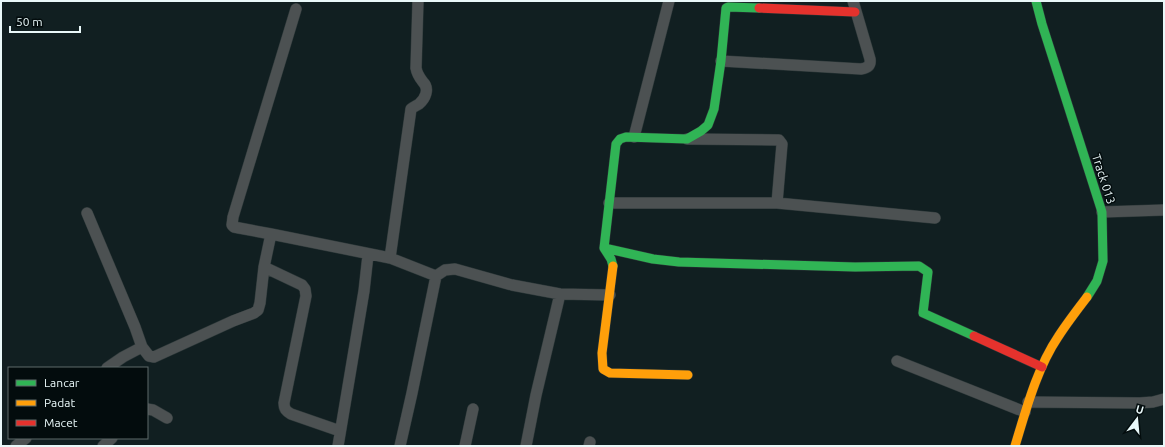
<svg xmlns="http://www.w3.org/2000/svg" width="1165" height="447" viewBox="0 0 1165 447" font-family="Ubuntu,sans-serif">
  <rect width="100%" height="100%" fill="#111f21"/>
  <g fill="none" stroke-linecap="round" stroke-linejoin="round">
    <defs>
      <path id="street" d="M296 9 233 217 232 225 234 227 239 228 271 234 390 258 436 276
        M721 61 861 69C867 68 871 66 870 59L853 1
        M634 137 669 1
        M687 139 779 140 782 144 777 203
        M609 203H777L935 218
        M1102 212 1164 210
        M87 213 135 327 142 347 149 356 154 357 233 321 254 313 258 310 260 303 264 267 271 234
        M390 258 411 109C413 107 416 106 419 104 425 99 430 89 423 82 419 77 417 74 416 68L418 1
        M264 267 302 285 305 289 306 296 284 403C284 409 286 411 291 414L340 431
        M897 361 1025 412
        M107 368 123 357 142 347
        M1028 402 1140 403 1153 402 1164 399
        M147 409 153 410 167 418
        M16 446 26 438
        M103 446 112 438
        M338 446 364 291 368 255
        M400 446 412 393 436 276 445 270 455 269 512 285 560 294 610 295
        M465 446 473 409
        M526 446 536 395 560 294
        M589 446 590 442"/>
      <path id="fast" d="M1036 1 1042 24 1102 212 1103 261 1097 281 1087 297
        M604 248 653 259 679 262 855 267 919 266 928 272 923 313 974 336
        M613 266 611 259 604 248 616 144 620 139 626 137 687 139 701 131 708 125 714 109 721 61 726 8 728 7 759 8"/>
      <path id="slow" d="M613 266 602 353 603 369 610 373 688 375
        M1015 446C1026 410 1037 368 1058 337 1067 323 1077 310 1087 297"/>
      <path id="jam" d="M759 8 855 12
        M974 336 1042 367"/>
    </defs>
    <use href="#street" stroke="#2d3839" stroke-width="12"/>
    <use href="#fast" stroke="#2d3839" stroke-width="10"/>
    <use href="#slow" stroke="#2d3839" stroke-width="10"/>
    <use href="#jam" stroke="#2d3839" stroke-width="10"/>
    <use href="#street" stroke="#4c5152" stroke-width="11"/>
    <use href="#fast" stroke="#30b455" stroke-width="9"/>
    <use href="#slow" stroke="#ff9f0a" stroke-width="9"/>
    <use href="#jam" stroke="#e5322d" stroke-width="9"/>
  </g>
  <g text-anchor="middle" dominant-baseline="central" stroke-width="3" stroke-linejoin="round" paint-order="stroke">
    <g font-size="12" fill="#e9f8f9" stroke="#030c0d">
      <text transform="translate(1104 179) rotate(72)">Track 013</text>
    </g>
  </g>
  <rect width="1165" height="447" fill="none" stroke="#e9f8f9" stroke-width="4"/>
  <rect x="8" y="367" width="140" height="72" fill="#030c0d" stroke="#5f6a6b"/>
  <rect x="16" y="380" width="20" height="6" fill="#30b455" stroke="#5f6a6b"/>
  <text x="44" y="387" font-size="12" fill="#e9f8f9">Lancar</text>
  <rect x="16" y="400" width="20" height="6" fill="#ff9f0a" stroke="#5f6a6b"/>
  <text x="44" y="407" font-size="12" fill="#e9f8f9">Padat</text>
  <rect x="16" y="420" width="20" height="6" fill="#e5322d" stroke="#5f6a6b"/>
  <text x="44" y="427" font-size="12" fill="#e9f8f9">Macet</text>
  <g transform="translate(1137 419) rotate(16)" stroke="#030c0d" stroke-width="3" paint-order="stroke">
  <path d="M0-3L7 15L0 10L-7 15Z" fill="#e9f8f9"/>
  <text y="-6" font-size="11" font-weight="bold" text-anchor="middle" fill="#e9f8f9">U</text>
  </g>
  <path d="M10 26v6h70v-6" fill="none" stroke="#e9f8f9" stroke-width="2"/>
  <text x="16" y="26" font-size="12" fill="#e9f8f9" stroke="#030c0d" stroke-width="3" paint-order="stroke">50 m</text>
</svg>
